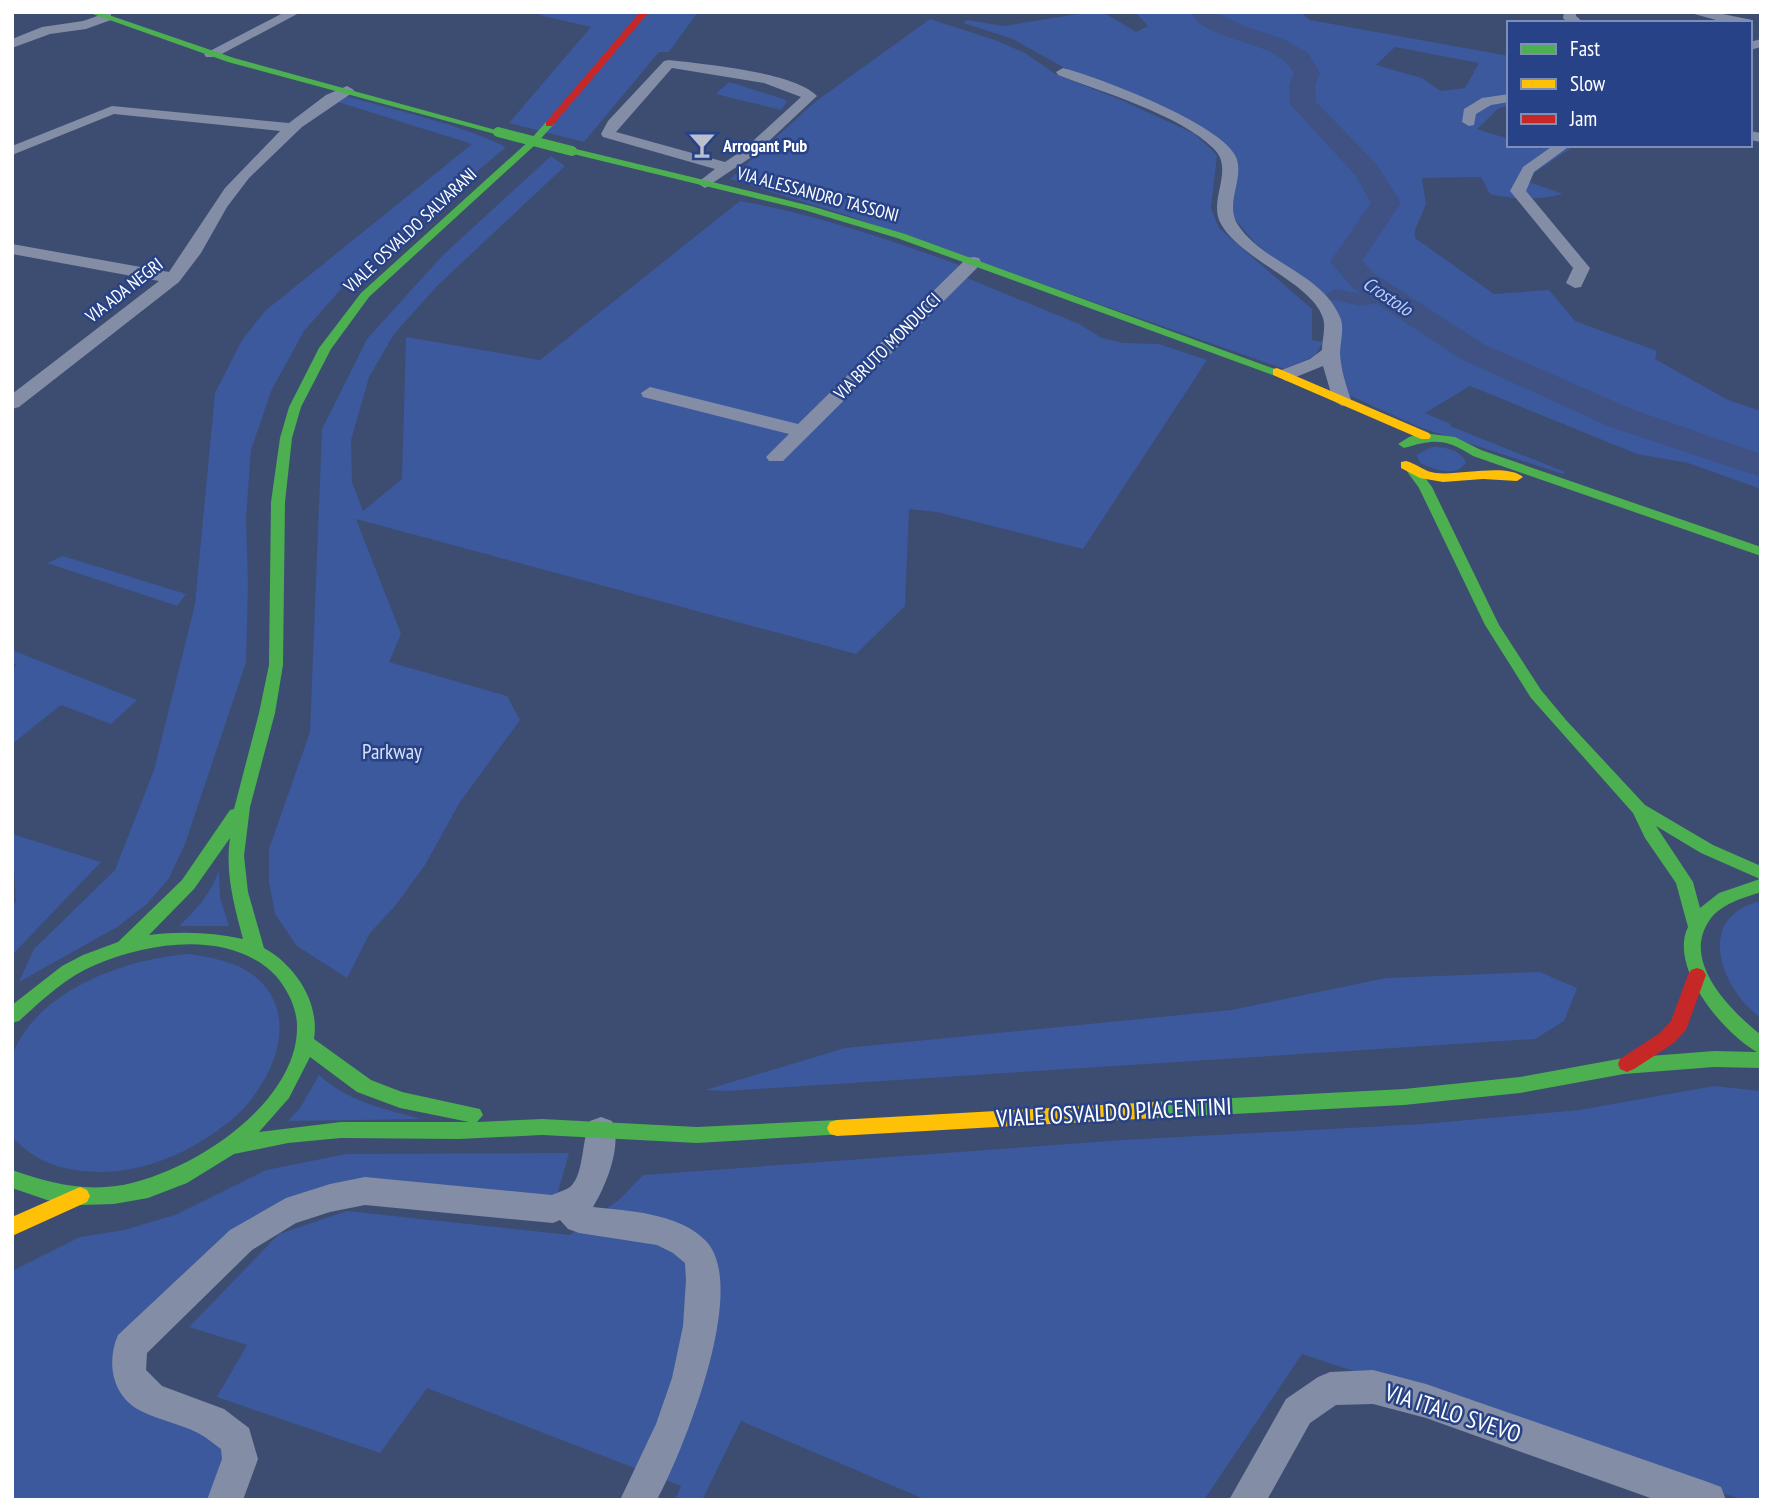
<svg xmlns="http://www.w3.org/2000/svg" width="1773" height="1512" viewBox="0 0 1773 1512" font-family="'PT Sans Narrow',sans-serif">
  <rect width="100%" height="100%" fill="#3d4c71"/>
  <path fill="#3b599c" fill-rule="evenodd" d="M544 12H698L669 52H659L584 142 509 123 591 27 539 15Z
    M1090 12H1103L1136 32 1148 26 1135 12H1300L1310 20 1509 56V106L1499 108 1477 129 1509 139V145H1529L1541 149 1546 145H1576L1534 173 1529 182 1563 194C1536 200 1516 200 1490 194L1481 177 1422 178 1426 204 1415 230V238L1494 294 1549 290 1575 321 1657 351 1655 359 1728 400 1761 411V489L1688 463 1637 454 1470 386 1425 413 1451 424 1450 426 1565 472 1563 474 1419 427 1349 395 1340 380 1329 303 1255 243 1233 217 1230 151 1193 121 1063 67 1013 39 963 23 967 20 1004 26ZM1395 47 1479 63 1465 88 1441 91 1422 78 1376 65Z
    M930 19 998 41 1025 53 1057 75 1119 99 1195 134 1217 155 1211 208 1219 228 1312 309V340L1323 342 1315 356 1284 369 846 215 730 179 815 102Z
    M729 82 784 99 787 102 781 110 716 94Z
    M345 96C399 111 456 123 506 147L348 281 304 331 271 391 251 450 246 518 248 584 246 662 185 844 169 878 147 904 117 927 19 982 34 949 115 870 154 770 195 604 215 393 242 340 265 311 472 144 338 102Z
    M551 156 565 166 437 286 394 334 369 377 351 440 352 482 363 511 402 479 406 337 540 360 740 201C813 214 881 237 951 262L966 268 960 275 1079 324 1102 338 1123 343 1159 344 1207 360 1083 549 937 512 909 509 905 606 856 654 356 519 401 634 389 662 507 696 520 720 460 802 425 865 395 906 370 933 347 978 297 946 275 914 269 882V849L310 732 322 429 367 339 442 256Z
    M1431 447C1445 447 1459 449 1466 462 1457 479 1434 469 1420 463L1417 455Z
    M63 556 186 594 177 606 47 563Z
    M12 650 137 700 111 724 61 705 12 744V669L17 665 12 663Z
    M12 834 101 862 12 955V906L16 902Z
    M219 870 220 898 229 926H179C198 908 210 895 219 870Z
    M1761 901V1018C1720 989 1694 916 1761 901Z
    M189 954C214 958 239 962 258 979 301 1018 272 1082 237 1115 201 1147 152 1171 103 1172 66 1172 37 1164 12 1137 12 1118 8 1065 14 1051 40 989 128 958 189 954Z
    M1540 972 1577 988 1564 1021 1535 1039 726 1091 705 1090 845 1048 1231 1010 1386 978Z
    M319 1075C349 1102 384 1109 422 1119L288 1121 300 1108Z
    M1714 1086 1761 1091V1500H1744L1302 1354 1204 1500H926L741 1421 702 1500H675L681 1486 427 1388 380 1453 217 1397 247 1345 189 1327 279 1234 347 1211 570 1235 620 1199 643 1175 1123 1140 1423 1124 1579 1110Z
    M569 1153 553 1209 365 1191 286 1212 130 1345 129 1376 237 1440 216 1500H12V1271L80 1237 124 1230 175 1215 266 1170 346 1154Z"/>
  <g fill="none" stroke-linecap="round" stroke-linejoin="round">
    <path fill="#3f5283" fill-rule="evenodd" d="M1334 289 1362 294 1388 290 1397 296 1395 300 1362 306 1327 299 1325 295Z"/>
    <path fill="#3f5283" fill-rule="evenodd" d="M1190 12H1216L1244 26 1283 39 1308 53 1320 73 1315 86 1316 102 1378 166 1401 203 1362 261 1375 274 1485 345 1634 410 1761 454V477L1608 426 1461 359 1353 288 1330 262 1371 203 1356 176 1290 104 1289 86 1294 73C1276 38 1205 43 1190 12Z"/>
    <path fill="#848da6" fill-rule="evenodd" d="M285 12H301L216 57H206L204 54Z
      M1564 12H1576V16L1584 23H1568L1563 18Z
      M1687 12H1713L1752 20 1753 23 1750 26V23H1727Z
      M106 13 111 14V20L86 29 50 34 12 48V39L42 27 83 21Z
      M1761 39V47L1750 50V42Z
      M669 60C703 64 795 72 817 96L753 156 705 188 697 183 715 169 603 137 601 134 608 121 664 61ZM672 68 764 83 801 97 743 150 725 162 616 132Z
      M1063 68C1098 77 1222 124 1236 157 1245 179 1224 203 1238 225 1263 263 1322 273 1340 317 1345 328 1340 342 1340 354 1341 370 1346 385 1351 400L1349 404 1342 406 1333 400 1323 366 1286 381 1277 375 1279 371 1310 359 1322 350C1322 340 1326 328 1323 318 1311 282 1242 261 1221 224 1207 200 1236 169 1213 148 1180 115 1102 92 1058 75L1056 72Z
      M347 86 354 90 352 93 302 127 249 178 227 207 201 253 179 282 19 407 12 409V394L159 281 12 254V244L169 272 225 188 280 131 114 114 12 155V146L112 106 289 123 326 95Z
      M1509 94V102L1491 105 1476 114 1474 125 1469 126 1462 122 1464 109 1482 98Z
      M1750 131 1761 133V142L1750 140Z
      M1554 145H1571L1534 172 1526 191 1590 268 1581 287 1575 288 1566 283 1573 268 1510 191 1523 167Z
      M973 257 979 258 981 262 979 266 783 461H769L766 457 789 434 643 397 641 393 650 387 798 424 967 258Z
      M601 1117 612 1121C623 1144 606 1186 593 1207 629 1211 678 1213 705 1240 751 1285 683 1451 657 1500H620L656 1424 672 1378 683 1326 686 1280 685 1263 673 1253 657 1245 579 1233 568 1229 560 1220 553 1223 365 1205 330 1212 296 1223 252 1250 147 1353 146 1370 162 1386 224 1409 249 1428 258 1459 243 1500H207L222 1459 221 1449C214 1444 206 1437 198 1433 180 1424 159 1420 141 1411 112 1397 106 1362 118 1335L230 1230 286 1198 330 1184 365 1177 552 1195C558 1192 568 1190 572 1185 584 1172 582 1138 590 1121Z
      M1373 1370 1426 1384 1708 1482 1721 1487 1726 1500H1656L1426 1418 1373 1404 1336 1405 1310 1423 1267 1500H1229L1286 1399 1318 1377 1330 1372Z"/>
    <path fill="#4caf50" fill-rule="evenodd" d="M87 12H100L234 58 503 132 495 134 228 62Z
      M546 122 554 124 536 144 369 297 331 349 301 407 292 438 285 502 283 665 275 713 250 807 244 856 248 892 264 948C295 965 320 1002 314 1039L371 1080 402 1092 480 1109 483 1115 477 1122 542 1119 697 1127 837 1120 844 1122 847 1128 844 1134 697 1143 542 1135 459 1139 341 1138 288 1143 234 1154 187 1183 148 1198 114 1204 81 1205 47 1200 12 1188V1170C46 1182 80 1191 116 1186 187 1176 300 1104 297 1024 296 1006 287 989 276 976 231 929 149 942 95 965 66 977 42 1000 19 1021L12 1023V1005L62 966 83 955 118 942 182 880 230 810 234 809 259 713 269 665 271 502 280 438 289 407 319 348 361 293 530 140ZM230 838C225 873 234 905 243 939 211 932 182 931 149 935L194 889ZM310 1057 357 1092 400 1108 469 1122H341L259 1132 289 1098Z
      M572 148 811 206 905 234 1283 372 1281 375H1273L897 238 804 210 569 153 567 151Z
      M1423 433 1455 437 1481 450 1761 547V556L1473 456C1445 438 1434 439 1404 448L1398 444 1409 437Z
      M1412 466 1417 467 1432 487 1499 625 1541 690 1566 720 1645 805 1713 845 1761 866V892C1743 898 1720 904 1709 921 1681 962 1731 1011 1761 1035V1068L1714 1067 1624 1074 1520 1093 1404 1105 1156 1118 1149 1116 1146 1110 1149 1104 1156 1102 1404 1089 1520 1077 1624 1058 1714 1051 1757 1052C1724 1034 1668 967 1688 927L1676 883 1645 838 1633 813 1531 698 1485 625 1419 488 1406 470ZM1656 826 1701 853 1760 879 1719 893 1700 908 1693 882Z"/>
    <path fill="#ffc107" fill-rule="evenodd" d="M1277 368 1429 433 1431 436 1429 439H1421L1273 375V369Z
      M1406 461C1417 464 1425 472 1436 473 1459 476 1506 463 1523 477L1517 481 1483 479 1443 482 1420 478 1401 468V462Z
      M1156 1102 1163 1104 1166 1110 1163 1116 1156 1118 837 1136 830 1134 827 1128 830 1122 837 1120Z
      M80 1187 87 1190 90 1196 87 1202 12 1236V1217Z"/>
    <path fill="#c62828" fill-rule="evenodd" d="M640 12H649L552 126H546V122Z
      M1697 968 1703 970 1706 975 1686 1030 1674 1043 1634 1069 1627 1072 1620 1069 1618 1064 1620 1059 1660 1033 1671 1021 1688 975 1691 970Z"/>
    <path stroke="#4caf50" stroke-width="10" d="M498 132 572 151"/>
  </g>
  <defs>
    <symbol id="bar-bare" viewBox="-9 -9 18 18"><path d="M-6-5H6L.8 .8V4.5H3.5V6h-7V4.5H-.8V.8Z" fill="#bbc0cd" stroke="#274287" stroke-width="2.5" paint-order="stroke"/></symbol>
  </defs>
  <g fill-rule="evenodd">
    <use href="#bar-bare" x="683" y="126" width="38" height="38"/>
  </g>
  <g text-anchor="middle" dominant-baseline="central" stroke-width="5" stroke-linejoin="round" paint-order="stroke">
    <g font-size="18" font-weight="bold" fill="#fff" stroke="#274287" text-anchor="start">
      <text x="723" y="145">Arrogant Pub</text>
    </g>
    <g font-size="18" fill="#fff" stroke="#274287">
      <text transform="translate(818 194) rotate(15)">VIA ALESSANDRO TASSONI</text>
      <text transform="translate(410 230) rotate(-43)">VIALE OSVALDO SALVARANI</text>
      <text transform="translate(124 290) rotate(-38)">VIA ADA NEGRI</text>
      <text transform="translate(887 346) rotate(-45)">VIA BRUTO MONDUCCI</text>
    </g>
    <g font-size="19" font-style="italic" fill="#becdf0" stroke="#274287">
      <text transform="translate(1388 296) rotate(34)">Crostolo</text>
    </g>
    <g font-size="21" fill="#d6e0f7" stroke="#274287">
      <text x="392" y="751">Parkway</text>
    </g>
    <g font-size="24" fill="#fff" stroke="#274287">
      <text transform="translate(1114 1112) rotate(-3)">VIALE OSVALDO PIACENTINI</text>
      <text transform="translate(1453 1413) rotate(18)">VIA ITALO SVEVO</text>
    </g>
  </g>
  <rect width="1773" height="1512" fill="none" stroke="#ffffff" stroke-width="28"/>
  <rect x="1507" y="21" width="245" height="126" fill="#274287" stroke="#7d8eb7" stroke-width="2"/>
  <rect x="1521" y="44" width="35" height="10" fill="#4caf50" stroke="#7d8eb7" stroke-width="2"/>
  <text x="1570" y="56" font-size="21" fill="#ffffff">Fast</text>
  <rect x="1521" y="79" width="35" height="10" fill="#ffc107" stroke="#7d8eb7" stroke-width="2"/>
  <text x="1570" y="91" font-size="21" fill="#ffffff">Slow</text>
  <rect x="1521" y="114" width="35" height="10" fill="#c62828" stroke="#7d8eb7" stroke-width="2"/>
  <text x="1570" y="126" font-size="21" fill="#ffffff">Jam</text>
</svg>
